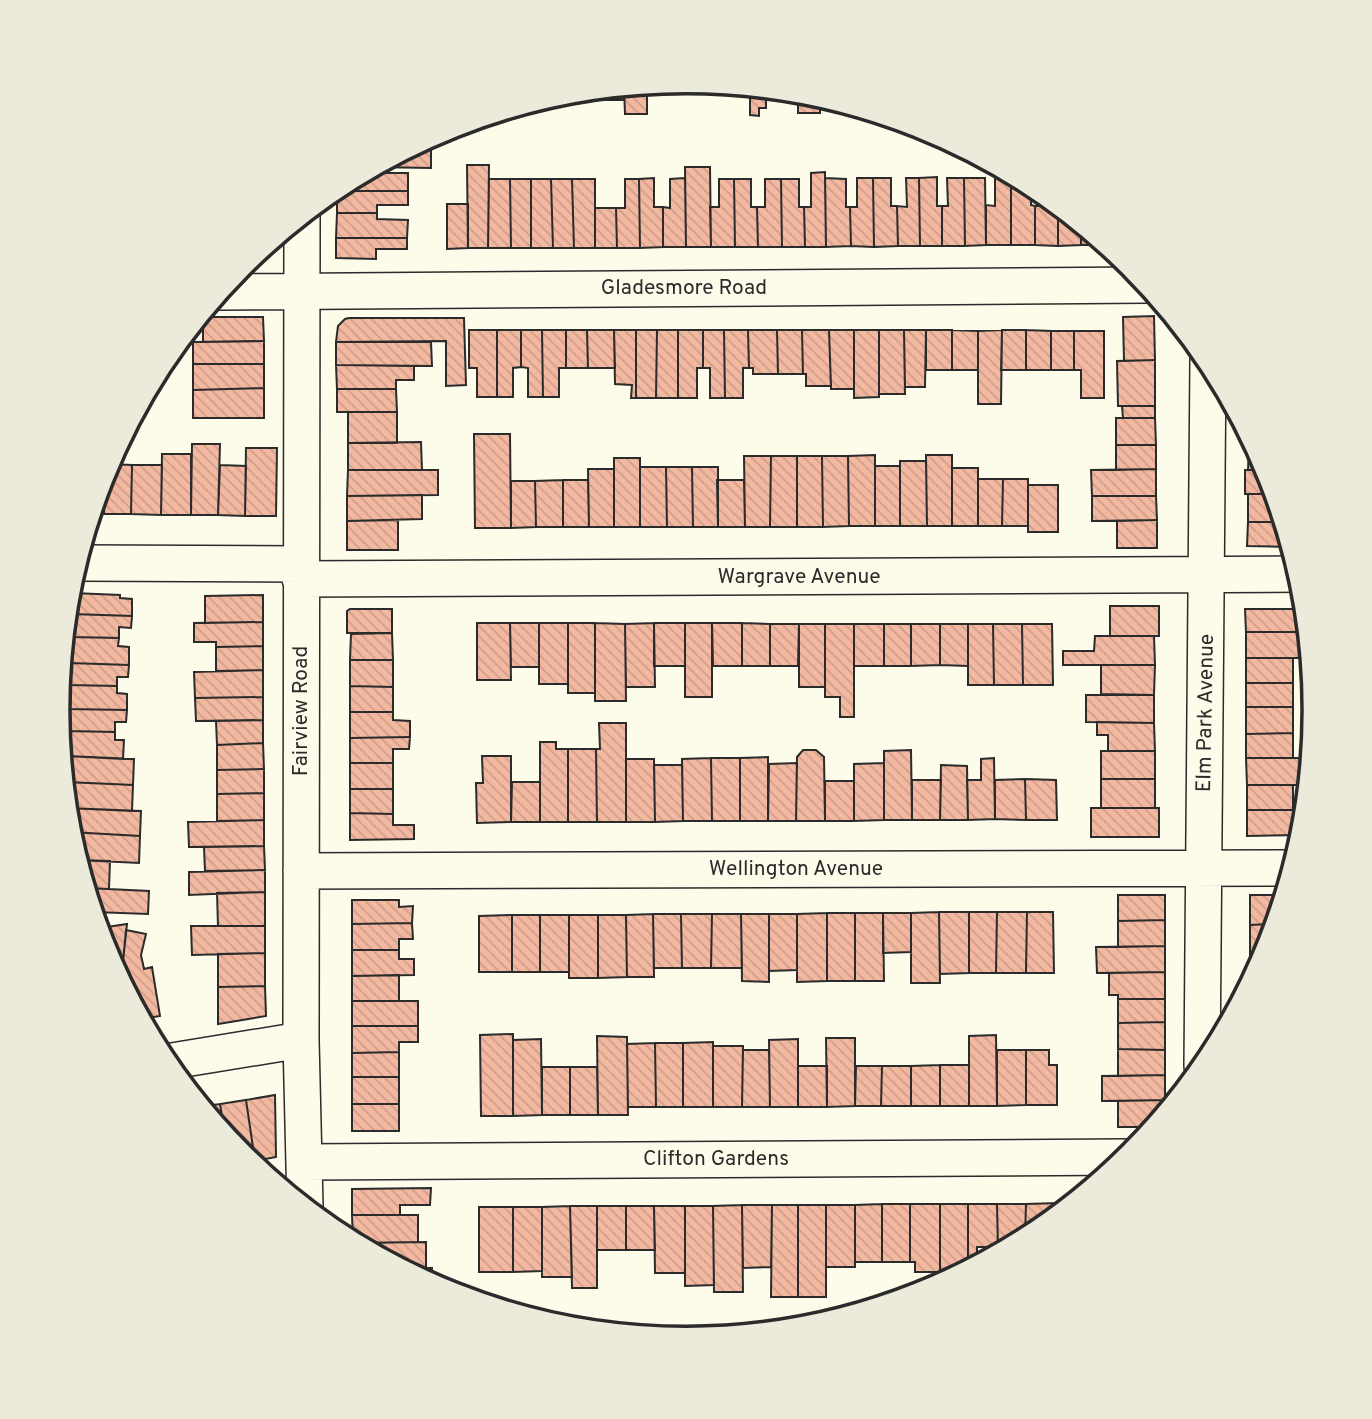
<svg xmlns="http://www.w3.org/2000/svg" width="1372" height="1419" viewBox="0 0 1372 1419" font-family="Overpass,sans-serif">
  <defs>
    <pattern id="building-back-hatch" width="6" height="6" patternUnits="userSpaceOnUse" patternTransform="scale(1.75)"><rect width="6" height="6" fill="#f2b8a0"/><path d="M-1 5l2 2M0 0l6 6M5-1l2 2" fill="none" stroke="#d09e8a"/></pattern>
  </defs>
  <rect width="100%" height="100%" fill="#fdfbea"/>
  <path fill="url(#building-back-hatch)" stroke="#2b2b2b" stroke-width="2" d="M647 85V114H625L624 87Z
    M624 87V100H597V90Z
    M750 88 766 89V108H759V116L750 115Z
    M597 90V100H575V92Z
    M783 91 798 92V99H783Z
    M798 92 820 97V113H798Z
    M416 145H431V168L375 167Z
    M467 165H489L488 248H468Z
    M995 166 1011 175V245H986V205L995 206Z
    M375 167H378L377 173H408V191H337V187Z
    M685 167H710L711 247H686Z
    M825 172 826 247H805L804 207H811V173Z
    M937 177V206H942V246H920L919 178Z
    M654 178V207H663V247L640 248 639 179Z
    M685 178 686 247H663V207L670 208V179Z
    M825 178 846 179V207H850L851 246 826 247Z
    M857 178H873L874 247 851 246 850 207H857Z
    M873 178H891V206H897L898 246 874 247Z
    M906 178H919L920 246H898L897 206 907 207Z
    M947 178H964L965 246H942V206H948Z
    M964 178H985L986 245 965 246Z
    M1011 178H1017L1031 185V205L1035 206V245H1011Z
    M489 179H510L511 248H488Z
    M510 179H531V248H511Z
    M531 179H551L553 248H531Z
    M551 179H572L574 248H553Z
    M572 179H595V248H574Z
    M625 179H639L640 248H617L616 208H625Z
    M719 179H734L735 247H711L710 207H719Z
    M734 179H751V207H757L758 247H735Z
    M765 179H781L782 247H758L757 207H765Z
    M781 179H799V207H804L805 247H782Z
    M337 191H408V205H377V213H337Z
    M1046 196 1058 206V246L1035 245V206H1046Z
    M447 204H468V248L447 249Z
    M1058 206 1081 225V245L1058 246Z
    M595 208H616L617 248H595Z
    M337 213H377V219L408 220 407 238H336Z
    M1081 225 1104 244V245H1081Z
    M336 238H407V249H376V259L336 258Z
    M1154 316 1155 360 1124 361 1123 317Z
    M203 317H263L264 341 203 342Z
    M349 318H464L466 385 446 386V341L336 342 338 326 345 319Z
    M469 330H497V397H477V368H469Z
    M497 330H521V367L513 368V397H497Z
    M521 330H542L543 397H528V368L521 367Z
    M542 330H566V368H559V397H543Z
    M566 330H587L588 368H566Z
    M587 330H614L615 368H588Z
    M614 330H636V398H631L632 385 615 384Z
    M636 330H657L656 398H636Z
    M657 330H678V398H656Z
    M678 330H703V368H697V398H678Z
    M703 330H724L725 398H710V368H703Z
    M724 330H748L749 368H743V398H725Z
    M748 330H777L778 374H753V368H749Z
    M777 330H802L803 374H778Z
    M802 330H829L831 386H806V374H803Z
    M829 330H854V389H831Z
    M854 330H879V397L854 398Z
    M879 330H904L905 394H879Z
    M904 330H926L925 387H905Z
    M926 330H952V370H926Z
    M952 330 978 331V370H952Z
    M1002 330 1001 404H978V331Z
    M1002 330H1026V370H1001Z
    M1026 330 1051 331V370H1026Z
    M1051 331H1074V370H1051Z
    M1074 331H1104V398H1081V370H1074Z
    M264 341V364H193V342Z
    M336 342H431L432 366 336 365Z
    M1155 360V406H1118L1117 361Z
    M193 364H264V388L193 390Z
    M336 365 414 366V380H396V389H337Z
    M153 380V400H143Z
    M264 388V418H193V390Z
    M337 389H396L397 412H337Z
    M1122 406H1155V418H1123Z
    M348 412H397V443H348Z
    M1116 418H1155L1156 445H1116Z
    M474 434H510L511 528H475Z
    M421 442 422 470H348V443Z
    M192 444H220L218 515H191Z
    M1116 445H1156V469L1116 470Z
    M1249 445H1253L1267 470H1248Z
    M246 448H277L276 516H245Z
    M162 454H191V515H161Z
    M875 455V526H849L848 456Z
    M926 455H952V526H927Z
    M744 456H771L770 527H745Z
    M771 456H797V527H770Z
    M797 456H822L823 527H797Z
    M822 456H848L849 526 823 527Z
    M614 458H640V527H614Z
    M900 461H926L927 526H900Z
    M108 464 132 465 131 514H104L105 472Z
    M132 465H162L161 515 131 514Z
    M220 465 246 466 245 516 218 515Z
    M875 466H900V526H875Z
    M640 467H666L667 527H640Z
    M666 467H692L693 527H667Z
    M692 467H718V527H693Z
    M952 468H978V526H952Z
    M588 469H614V527H589Z
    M1156 469V496H1092L1091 470Z
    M348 470H438V495L347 496Z
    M1245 470H1267L1274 494H1245Z
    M105 472 104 514H92Z
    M978 479H1003L1002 526H978Z
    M1003 479H1028V526H1002Z
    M563 480V527H536L535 481Z
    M563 480H588L589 527H563Z
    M717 480H744L745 527H718Z
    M511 481H535L536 527 511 528Z
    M1028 485H1058V532H1028Z
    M1248 494H1274L1282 522H1248Z
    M422 495V519L347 521V496Z
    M1092 496H1156L1157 520 1092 521Z
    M398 520V550H347V521Z
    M1157 520V548H1117V521Z
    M1248 522H1282L1290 547 1247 546Z
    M73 593 120 595V598L132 599V616L72 614Z
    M263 595V622L205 623V596Z
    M1110 606H1159V636H1110Z
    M350 609H392V633H347V611Z
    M1245 609H1304L1307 632H1246Z
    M72 614 132 616 131 628 119 627V638L71 637Z
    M263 622V646L216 647V642H194V623Z
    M477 623H510L511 680H477Z
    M510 623H539V667H511Z
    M539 623H568V684H539Z
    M568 623H595V693H568Z
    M595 623 625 624 626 701H595Z
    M654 623H685V666H654Z
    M654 623 655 687H626L625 624Z
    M685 623H712V697H685Z
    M712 623H742V666H713Z
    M742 623 770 624V666H742Z
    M770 624H799L798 666H770Z
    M799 624H825V687H799Z
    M825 624H854V717H840V697H825Z
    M854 624H884V666H854Z
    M884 624H911V666H884Z
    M911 624H940V665L911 666Z
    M940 624H968V666L940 665Z
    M968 624H993L994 685H968Z
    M993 624H1022L1023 685H994Z
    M1022 624H1052L1053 685H1023Z
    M1246 632H1307L1309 658H1246Z
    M392 633 393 660H350L351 634Z
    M1095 636H1154L1155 665H1063V651H1094Z
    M71 637 119 638 118 646 129 647V665L70 663Z
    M263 646V670L216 671V647Z
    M1246 658H1293V683H1246Z
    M350 660H393V687L350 686Z
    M70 663 129 665 128 677H117V686L69 685Z
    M1101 665H1155L1154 695 1101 694Z
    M263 670V697L195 698 194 672Z
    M1246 683H1293V707H1246Z
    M69 685 117 686V693L127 694V710L68 709Z
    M350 686 393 687V712H350Z
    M1086 695H1154V723L1086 722Z
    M263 697V720L196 721 195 698Z
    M1246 707H1293V733L1246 734Z
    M68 709 127 710 126 722H115V732L68 731Z
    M350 712H393V720L410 721V737L350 738Z
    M263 720V743L217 745 216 721Z
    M1097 722 1154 723 1155 751H1108V735H1097Z
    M599 723H626V822H597L596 749H600Z
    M68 731 115 732V740H124L123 759 67 756Z
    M1293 733V758H1246V734Z
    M410 737 409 749H393V763H350V738Z
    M540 742H556V749H568V822H540Z
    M263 743 264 769 217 770V745Z
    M568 749H596L597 822H568Z
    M803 750H816L824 757 825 821H796L797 757Z
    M911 750 912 820H884V751Z
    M1101 751H1155V779H1101Z
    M67 756 134 759 133 785 66 782Z
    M482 756H511V822L477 823 476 783H483Z
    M768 757V821H740V758Z
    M711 758 712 821H683L682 759Z
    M711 758H740V821H712Z
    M994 758 995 819 968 820 967 780H981V759Z
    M1246 758H1310L1307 785H1247Z
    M626 759H654L655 822H626Z
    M350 763H393V789H350Z
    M797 763 796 821H768L769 764Z
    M884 763V820L854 821V764Z
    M654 765H682L683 821 655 822Z
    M941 765 967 766 968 820H940Z
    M264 769V793L217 794V770Z
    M1025 779 1026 820 995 819V780Z
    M1025 779 1056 780 1057 820H1026Z
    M1101 779H1155V808H1101Z
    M912 780H941L940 820H912Z
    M825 781H854V821H825Z
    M66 782 133 785 132 811 67 808Z
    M512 782H540V822H511Z
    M1247 785H1293V810H1247Z
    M350 789H393V814L350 813Z
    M264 793V820L217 821V794Z
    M67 808 141 811 140 836 70 832Z
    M1091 808H1159V837H1091Z
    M1247 810H1304L1301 835 1247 836Z
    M350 813 393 814V825H414V839L350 840Z
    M264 820V846L189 847 188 822Z
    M70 832 140 836 139 863 78 860Z
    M264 846 265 870 205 871 204 847Z
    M78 860 110 861 109 889 87 888Z
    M265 870V892L189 895V872Z
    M87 888 149 891 148 914 94 912Z
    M265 892V926H218L217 893Z
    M1118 895H1165V920L1118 921Z
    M1250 895H1283L1274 924 1250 925Z
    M352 900H399V907L413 906 412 923 352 924Z
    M939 912 940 983H911V913Z
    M939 912H969V973L940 974Z
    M969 912H997L996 973H969Z
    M997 912H1027L1026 973H996Z
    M1027 912H1053L1054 973H1026Z
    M827 913V981L797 982V914Z
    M827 913H855V981H827Z
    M855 913H883L884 981H855Z
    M883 913H911V952L883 953Z
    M653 914 654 977H627L626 915Z
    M653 914H681L682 968H654Z
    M681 914H712L711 968H682Z
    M712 914H741L742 968H711Z
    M741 914H769V982L742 981Z
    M769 914H797V970L769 971Z
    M512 915H540V972H512Z
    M512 915V972H479V916Z
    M540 915H569V972H540Z
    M569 915H598V978H569Z
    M598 915H626L627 977 598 978Z
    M1165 920V946L1118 947V921Z
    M412 923 413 939H399V950H352V924Z
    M127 924 123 962 128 993 105 950 100 931V928Z
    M1274 924 1265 953H1250V925Z
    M191 926H265V953L192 955Z
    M126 930 146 934 141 955 144 969 152 967 160 1016 142 1019 128 993 123 962Z
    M1165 946V972L1097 973 1096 947Z
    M352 950H399V959H414V975L352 976Z
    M265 953V986L218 987V954Z
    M1250 953H1265L1251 980Z
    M1165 972V999H1118V995H1109V973Z
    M399 975V1001H352V976Z
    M265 986 266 1016 218 1024V987Z
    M1118 999H1165V1022L1118 1023Z
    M352 1001H418V1026H352Z
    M1165 1022V1050L1118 1049V1023Z
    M352 1026H418V1042H399V1052L352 1053Z
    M513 1034V1116H481L480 1035Z
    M996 1035 997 1106H969V1036Z
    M597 1036 627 1037 628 1115H598Z
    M826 1038H855V1106L827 1107Z
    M541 1039 542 1115 513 1116V1040Z
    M798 1039V1107H770L769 1040Z
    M713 1042V1107H683V1043Z
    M655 1043 656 1107H628L627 1044Z
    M655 1043H683V1107H656Z
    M713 1046H743L742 1107H713Z
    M1118 1049 1165 1050V1075L1118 1076Z
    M743 1050H769L770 1107H742Z
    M997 1050H1026V1105L997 1106Z
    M1026 1050H1049V1065H1057V1105H1026Z
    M399 1052V1077H352V1053Z
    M940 1065V1106H911V1066Z
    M940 1065H969V1106H940Z
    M798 1066H827V1107H798Z
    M856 1066H882L881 1106H855Z
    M882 1066H911V1106H881Z
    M542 1067H570V1115H542Z
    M570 1067H597L598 1115H570Z
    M1165 1075V1100L1102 1101V1076Z
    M352 1077H399V1104H352Z
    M275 1095 276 1157 255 1161 246 1100Z
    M246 1100 255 1161 252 1162 241 1153 225 1134 220 1104Z
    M1165 1100V1112L1152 1127H1118V1101Z
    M220 1104 225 1134 203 1106Z
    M352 1104H399V1131H352Z
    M431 1188 430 1205H400V1215H352V1189Z
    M1058 1203V1213L1035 1232 1025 1237 1026 1204Z
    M882 1204H910V1262H882Z
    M882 1204V1262H855V1205Z
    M910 1204H940V1272H915V1262H910Z
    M940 1204H968V1268L959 1272H940Z
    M968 1204H997L998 1247H977V1263L968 1268Z
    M997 1204H1026L1025 1237 998 1251Z
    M742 1205H772L771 1267 743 1268Z
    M742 1205 743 1292H714L713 1206Z
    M772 1205H798V1297H771Z
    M798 1205H826V1297H798Z
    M826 1205H855V1267H826Z
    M570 1206H597V1288H572Z
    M570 1206 572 1277H542V1207Z
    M597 1206H626V1250H597Z
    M626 1206H654L655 1250H626Z
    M654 1206H685V1273H655Z
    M685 1206H713L714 1285 685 1286Z
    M479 1207H513V1272H479Z
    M513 1207H542V1271L513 1272Z
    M352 1215H418V1242L357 1243 353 1240Z
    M426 1242V1268H405L357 1243Z
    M405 1268H432V1283Z"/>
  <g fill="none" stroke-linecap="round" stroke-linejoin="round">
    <defs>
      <path id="minor" d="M302 216 301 1040 305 1206
        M220 292 1147 285
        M77 563 300 564
        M300 579 1298 574
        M301 871 1291 868
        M166 1062 301 1040
        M1202 1066 1208 360
        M305 1162 1127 1157"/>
    </defs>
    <use href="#minor" stroke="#2b2b2b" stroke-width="38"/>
    <use href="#minor" stroke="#fdfbea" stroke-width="35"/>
  </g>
  <g text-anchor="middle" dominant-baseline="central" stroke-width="5" stroke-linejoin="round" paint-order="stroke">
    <g font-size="21" fill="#2b2b2b" stroke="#fdfbea">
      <text x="684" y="288">Gladesmore Road</text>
      <text x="799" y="577">Wargrave Avenue</text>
      <text transform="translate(301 711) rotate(-90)">Fairview Road</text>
      <text transform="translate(1206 713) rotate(-89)">Elm Park Avenue</text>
      <text x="796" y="869">Wellington Avenue</text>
      <text x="716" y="1159">Clifton Gardens</text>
    </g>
  </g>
  <path d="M0 0H1372V1419H0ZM70 710a616 616 0 1 1 1232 0a616 616 0 1 1-1232 0Z" fill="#eceadb" fill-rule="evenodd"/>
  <path fill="none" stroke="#2b2b2b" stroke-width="3.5" d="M70 710a616 616 0 1 1 1232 0a616 616 0 1 1-1232 0Z"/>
</svg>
